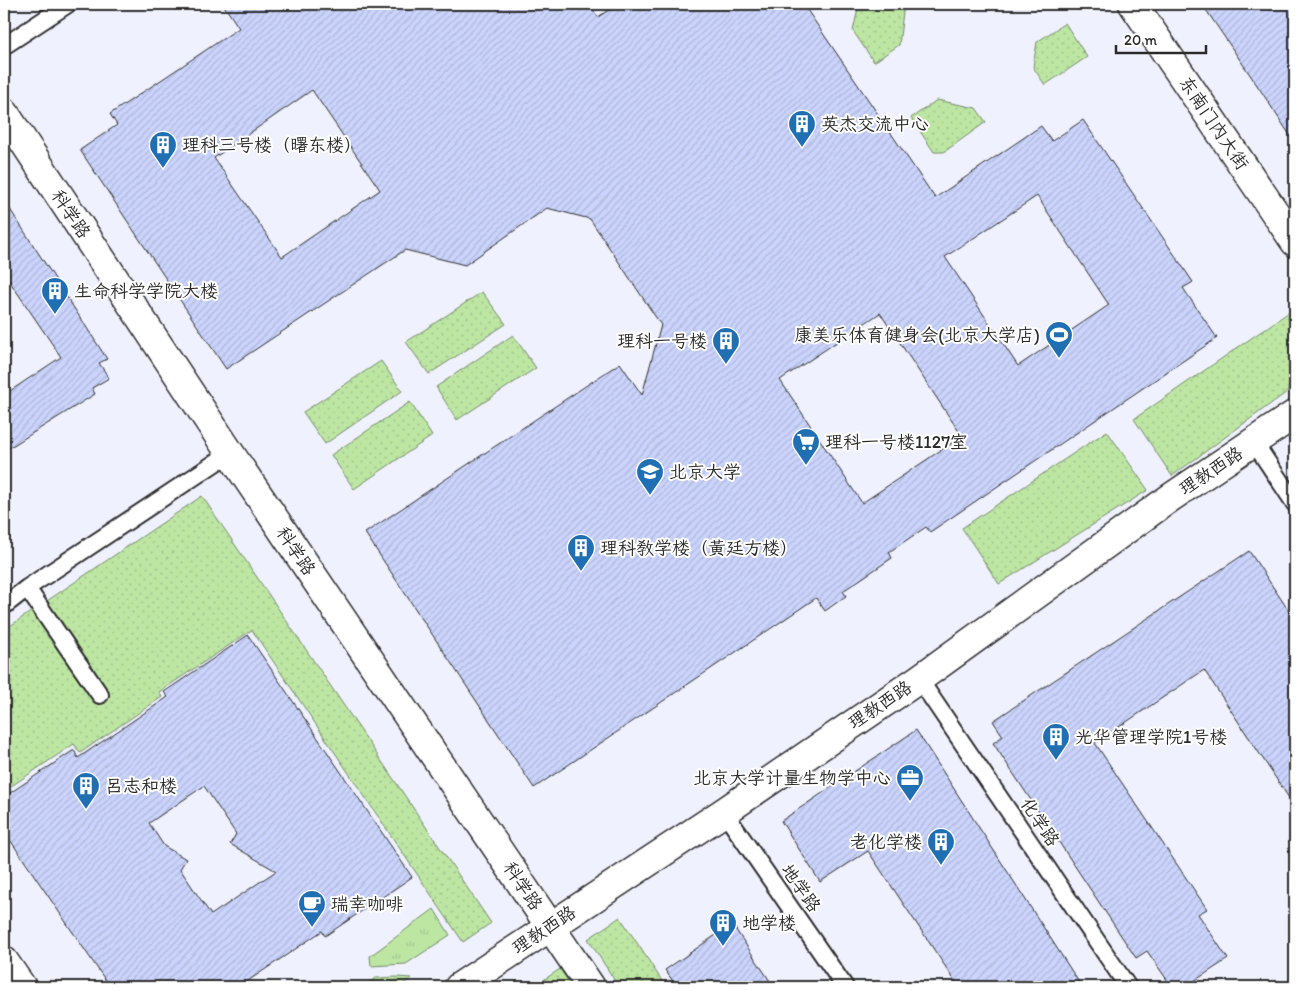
<svg xmlns="http://www.w3.org/2000/svg" width="1299" height="991" viewBox="0 0 1299 991" font-family="Itim,'LXGW WenKai TC',sans-serif">
  <defs>
    <pattern id="grass-dots" width="8" height="8" patternUnits="userSpaceOnUse" patternTransform="scale(1.25)"><rect width="8" height="8" fill="#bde6a3"/><path d="M2 2h.1M6 6h.1" fill="none" stroke="#a3c58c" stroke-width="1.8" stroke-linecap="round"/></pattern>
    <pattern id="park-tufts" width="24" height="20" patternUnits="userSpaceOnUse" patternTransform="scale(1.25)"><rect width="24" height="20" fill="#bde6a3"/><path d="M3 7l-1-3M5 7V3M7 7l1-3M15 17l-1-3M17 17v-4M19 17l1-3" fill="none" stroke="#a3c58c"/></pattern>
    <pattern id="building-hatch" width="6" height="6" patternUnits="userSpaceOnUse" patternTransform="scale(1.25)"><rect width="6" height="6" fill="#cbd4fc"/><path d="M-1 1l2-2M0 6l6-6M5 7l2-2" fill="none" stroke="#aeb6d8"/></pattern>
  </defs>
  <rect width="100%" height="100%" fill="#fff"/>
  <filter id="ink" filterUnits="userSpaceOnUse"><feTurbulence type="fractalNoise" baseFrequency=".02" numOctaves="2"/><feDisplacementMap in="SourceGraphic" scale="10" xChannelSelector="R" yChannelSelector="G"/><feConvolveMatrix kernelMatrix="1 2 1 2 8 2 1 2 1" color-interpolation-filters="sRGB"/></filter>
  <g filter="url(#ink)">
    <path fill="#eff2fe" d="M4 4H1295V987H4Z"/>
    <path fill="url(#grass-dots)" stroke="#748867" d="M859 4H904L899 45 874 62 853 31Z
      M1065 23 1087 57 1045 85 1033 67 1037 42Z
      M937 100 976 108 986 122 944 152H934L911 118Z
      M482 292 506 324 429 374 406 342Z
      M1295 308V377L1287 392 1172 476 1134 419Z
      M513 335 536 368 457 420 436 387Z
      M381 361 402 391 325 444 303 412Z
      M410 402 432 436 354 489 331 455Z
      M1107 431 1148 490 999 584 962 528Z
      M202 496 491 923 463 942 252 630 159 692 162 697 80 753 74 744 4 791V630Z
      M620 917 666 987H619L588 939Z
      M560 969 572 987H533Z"/>
    <path fill="url(#park-tufts)" stroke="#748867" d="M434 909 450 935 406 964 371 966 370 956Z
      M396 977 412 978 399 987H362L376 978Z"/>
    <path fill="url(#building-hatch)" stroke="#2b2b2b" fill-rule="evenodd" d="M223 4H589L598 17 618 4H803L935 198 1041 126 1052 141 1083 120 1193 282 1183 288 1217 338 930 532 926 527 889 552 892 558 843 591 846 596 825 611 816 598 534 788 365 533 620 363 642 395 661 325 590 219 547 208 465 265 405 250 226 369 80 150 117 125 110 114 239 28ZM312 90 380 190 282 257 214 158ZM1037 196 1109 305 1018 366 945 257ZM880 313 962 436 862 503 780 380Z
      M1202 4H1295V143L1261 91Z
      M4 200 107 359 99 363 109 378 92 388 95 394 4 451V395L61 357 4 273Z
      M1249 551 1295 620V807L1204 670 1095 743 1207 909 1198 914 1228 959 1185 987H1172L1147 951 1136 958 993 743 1003 736 993 721Z
      M248 635 412 877 325 936 322 931 239 987H110L4 831V797L74 750 78 758 168 697 164 692ZM204 786 236 834 230 844 276 871 211 915 180 869 186 859 164 846 149 823Z
      M916 730 1082 987H959L868 851 820 882 781 821Z
      M732 924 774 987H677L665 970Z"/>
    <g fill="none" stroke-linecap="round" stroke-linejoin="round">
      <defs>
        <path id="lane" d="M4 46 68 4
          M1254 442 1295 504
          M4 606 27 588
          M919 679 1128 987
          M100 695 27 588 230 453
          M724 812 845 987"/>
        <path id="street" d="M1133 4 1295 242
          M4 112 230 453 591 987
          M4 961 22 987
          M459 987 724 812 919 679 1170 498 1295 414"/>
      </defs>
      <use href="#lane" stroke="#2b2b2b" stroke-width="20"/>
      <use href="#street" stroke="#2b2b2b" stroke-width="31"/>
      <use href="#lane" stroke="#fff" stroke-width="16"/>
      <use href="#street" stroke="#fff" stroke-width="28"/>
    </g>
  </g>
  <defs>
    <symbol id="building-pin" viewBox="-11 -11 22 30"><path d="M0 17L-7.5 6A9.5 9.5 0 1 1 7.5 6Z" fill="#1f6fb2" stroke="#fff"/><path d="M-4-6H4V6H1V3H-1V6H-4ZM-2.5-4.3h1.7v1.8h-1.7ZM.8-4.3h1.7v1.8H.8ZM-2.5-1h1.7V.8h-1.7ZM.8-1h1.7V.8H.8Z" fill="#fff"/></symbol>
    <symbol id="stadium-pin" viewBox="-11 -11 22 30"><path d="M0 17L-7.5 6A9.5 9.5 0 1 1 7.5 6Z" fill="#1f6fb2" stroke="#fff"/><path d="M0-5a6.5 5 0 1 0 0 10a6.5 5 0 1 0 0-10ZM-3.5-1.8h7v3.6h-7Z" fill="#fff"/></symbol>
    <symbol id="supermarket-pin" viewBox="-11 -11 22 30"><path d="M0 17L-7.5 6A9.5 9.5 0 1 1 7.5 6Z" fill="#1f6fb2" stroke="#fff"/><path d="M-6-5.5h2.5l.6 2H6L4.5 2H-2.5L-4.4-4H-6ZM-1.5 3.2a1.3 1.3 0 1 0 .1 0ZM3 3.2a1.3 1.3 0 1 0 .1 0Z" fill="#fff"/></symbol>
    <symbol id="university-pin" viewBox="-11 -11 22 30"><path d="M0 17L-7.5 6A9.5 9.5 0 1 1 7.5 6Z" fill="#1f6fb2" stroke="#fff"/><path d="M0-5L7-2L0 1L-7-2ZM-4 1L0 2.5L4 1V4Q0 6-4 4Z" fill="#fff"/></symbol>
    <symbol id="office-pin" viewBox="-11 -11 22 30"><path d="M0 17L-7.5 6A9.5 9.5 0 1 1 7.5 6Z" fill="#1f6fb2" stroke="#fff"/><path d="M-6-3h4V-5.5h4V-3h4V5H-6ZM-1-4.5V-3h2v-1.5ZM-6 0V1H6V0Z" fill="#fff"/></symbol>
    <symbol id="cafe-pin" viewBox="-11 -11 22 30"><path d="M0 17L-7.5 6A9.5 9.5 0 1 1 7.5 6Z" fill="#1f6fb2" stroke="#fff"/><path d="M-5.5-4.5H6V0H3Q3 3.5 0 3.5H-2.5Q-5.5 3.5-5.5 0ZM3-3.2v2h1.7v-2ZM-6 4.5H4V6H-6Z" fill="#fff"/></symbol>
  </defs>
  <g fill-rule="evenodd">
    <use href="#building-pin" x="786" y="108" width="32" height="43"/>
    <use href="#building-pin" x="147" y="129" width="32" height="43"/>
    <use href="#building-pin" x="39" y="275" width="32" height="43"/>
    <use href="#stadium-pin" x="1043" y="319" width="32" height="43"/>
    <use href="#building-pin" x="710" y="325" width="32" height="43"/>
    <use href="#supermarket-pin" x="790" y="426" width="32" height="43"/>
    <use href="#university-pin" x="634" y="456" width="32" height="43"/>
    <use href="#building-pin" x="565" y="532" width="32" height="43"/>
    <use href="#building-pin" x="1040" y="721" width="32" height="43"/>
    <use href="#office-pin" x="894" y="762" width="32" height="43"/>
    <use href="#building-pin" x="70" y="770" width="32" height="43"/>
    <use href="#building-pin" x="925" y="826" width="32" height="43"/>
    <use href="#cafe-pin" x="296" y="888" width="32" height="43"/>
    <use href="#building-pin" x="707" y="907" width="32" height="43"/>
  </g>
  <g text-anchor="middle" dominant-baseline="central" stroke-width="4" stroke-linejoin="round" paint-order="stroke">
    <g font-size="18" fill="#2b2b2b" stroke="#fff">
      <text transform="translate(1214 123) rotate(56)">东南门内大街</text>
      <text transform="translate(71 214) rotate(56)">科学路</text>
      <text transform="translate(1211 471) rotate(-34)">理教西路</text>
      <text transform="translate(296 551) rotate(56)">科学路</text>
      <text transform="translate(880 705) rotate(-34)">理教西路</text>
      <text transform="translate(1040 822) rotate(56)">化学路</text>
      <text transform="translate(523 886) rotate(56)">科学路</text>
      <text transform="translate(801 888) rotate(55)">地学路</text>
      <text transform="translate(544 930) rotate(-34)">理教西路</text>
    </g>
    <g font-size="18" fill="#2b2b2b" stroke="#fff" text-anchor="start">
      <text x="821" y="124">英杰交流中心</text>
      <text x="182" y="145">理科三号楼（曙东楼）</text>
      <text x="74" y="291">生命科学学院大楼</text>
      <text x="1040" y="335" text-anchor="end">康美乐体育健身会(北京大学店)</text>
      <text x="707" y="341" text-anchor="end">理科一号楼</text>
      <text x="825" y="442">理科一号楼1127室</text>
      <text x="669" y="472">北京大学</text>
      <text x="600" y="548">理科教学楼（黄廷方楼）</text>
      <text x="1075" y="737">光华管理学院1号楼</text>
      <text x="891" y="778" text-anchor="end">北京大学计量生物学中心</text>
      <text x="105" y="786">吕志和楼</text>
      <text x="922" y="842" text-anchor="end">老化学楼</text>
      <text x="331" y="904">瑞幸咖啡</text>
      <text x="742" y="923">地学楼</text>
    </g>
  </g>
  <rect width="1299" height="991" fill="none" stroke="#fff" stroke-width="20"/>
  <rect x="10" y="10" width="1279" height="971" fill="none" stroke="#2b2b2b" stroke-width="2" filter="url(#ink)"/>
  <path d="M1116 45v8h90v-8" fill="none" stroke="#2b2b2b" stroke-width="2.5"/>
  <text x="1124" y="45" font-size="15" fill="#2b2b2b" stroke="#ffffff" stroke-width="4" paint-order="stroke">20 m</text>
</svg>
